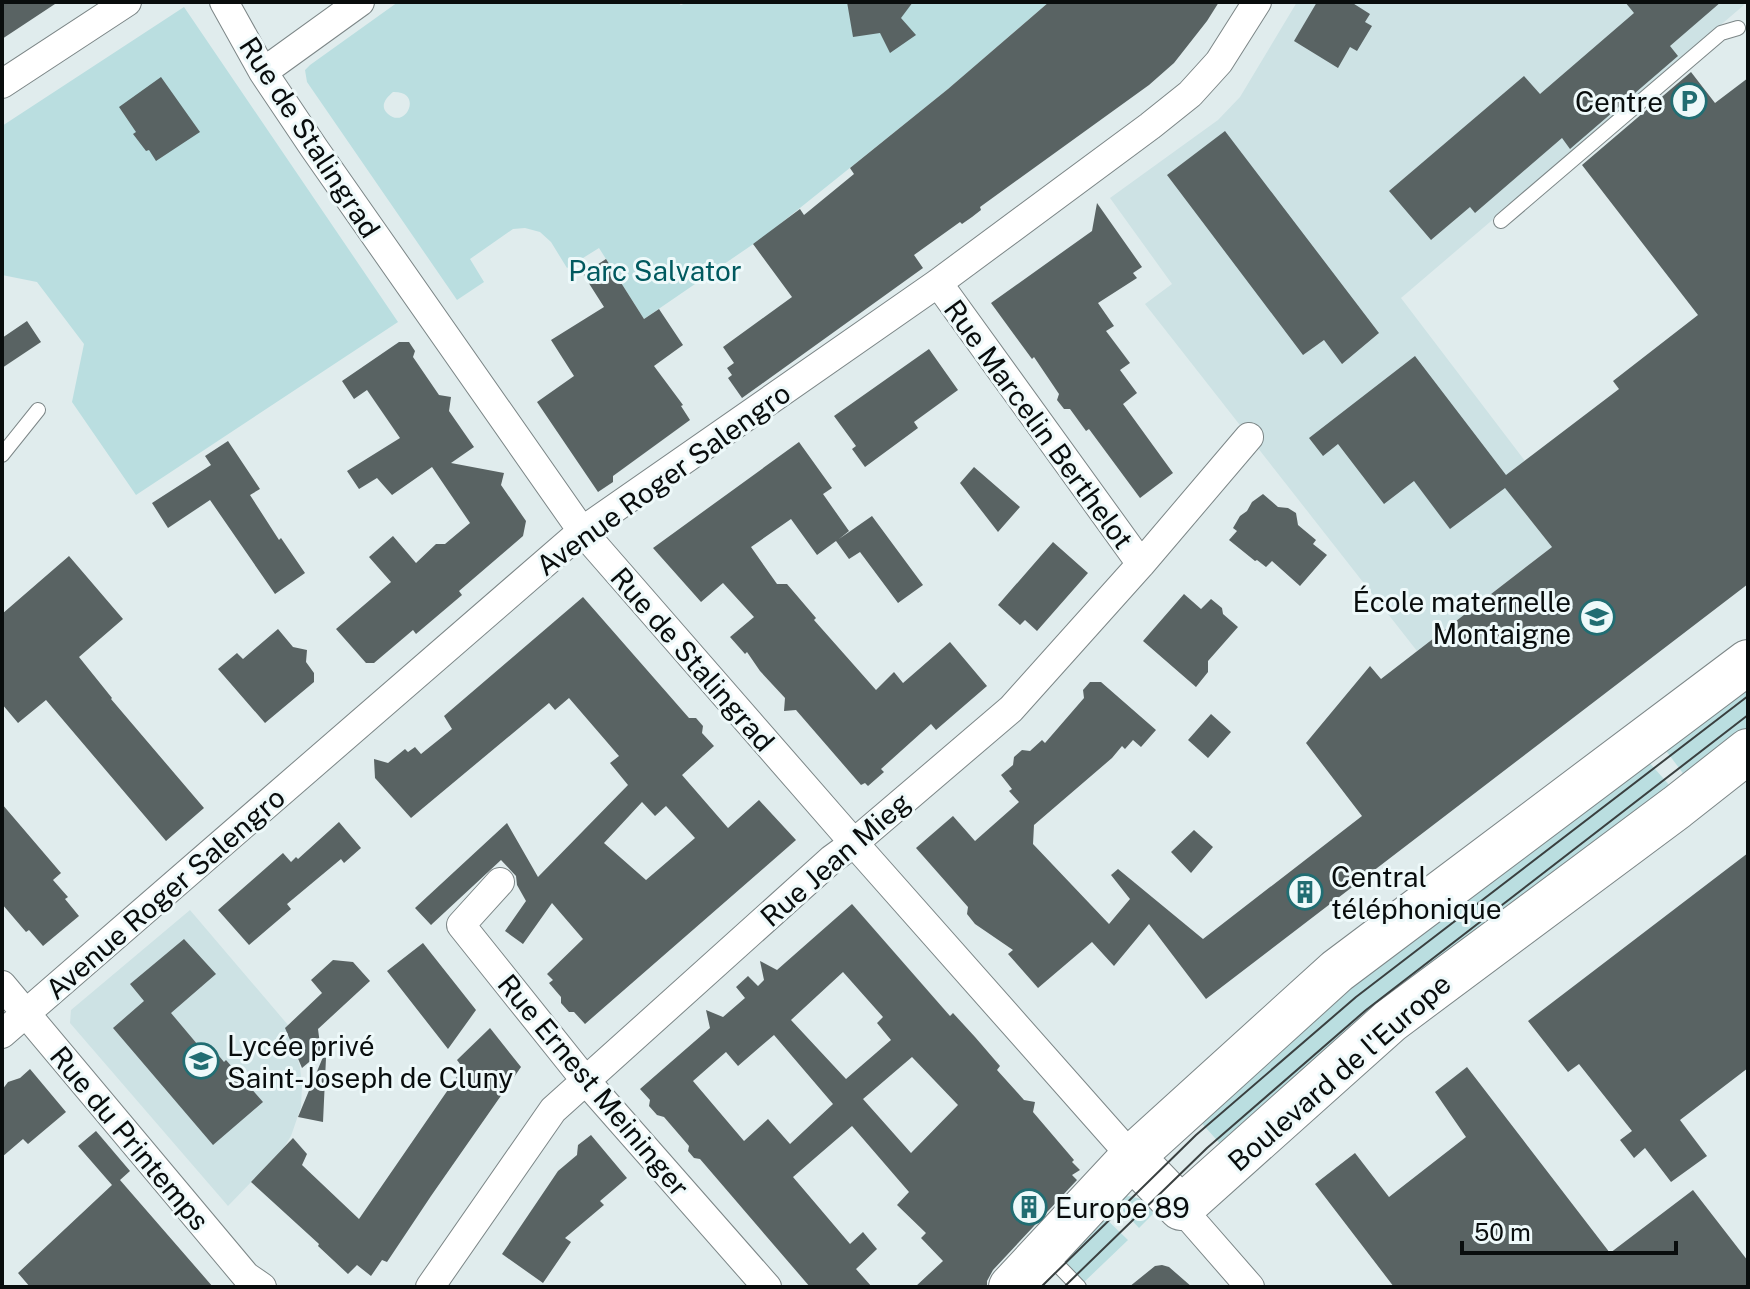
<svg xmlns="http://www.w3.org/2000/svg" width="1750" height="1289" viewBox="0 0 1750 1289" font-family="'Public Sans',sans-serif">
  <rect width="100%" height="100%" fill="#e0eced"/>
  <path fill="#cde2e4" d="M1297 2H1742L1744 5 1401 298 1525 461 1500 481 1552 547 1417 651 1145 304 1172 284 1110 198 1218 120 1240 97Z
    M190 910 288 1025 300 1067 302 1086 301 1107 291 1136 283 1149 228 1206 70 1023 71 1010Z"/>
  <path fill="#badee0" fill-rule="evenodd" d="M398 2H676L681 5 688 2H1049L947 90 765 236 644 319 599 248 567 268 551 242 540 232 525 228 513 229 470 259 484 282 457 300 307 82 305 70 310 65ZM393 92C424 91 406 130 388 114 379 106 386 98 393 92Z
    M184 7 398 322 136 495 72 402 84 344 37 282 2 275V126Z
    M1748 682V740L1691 784 1664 748Z
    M1647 760 1671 787 1230 1155 1199 1120 1356 983Z
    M1126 1196C1140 1197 1147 1201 1155 1212L1139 1228 1114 1201Z
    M1101 1214 1128 1240 1081 1285 1069 1270 1066 1258Z"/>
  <path fill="#596363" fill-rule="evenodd" d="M2 2H58L2 39Z
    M847 2H913L901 18 916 35 890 53 880 33 853 37Z
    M1049 2H1219L1207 21 1174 63 1149 85 980 207 981 210 972 217 962 224 960 222 914 255 923 268 742 398 728 378 732 375 727 368 734 363 723 347 792 297 753 244 800 209 804 215 854 174 850 168 948 89Z
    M1317 2H1351L1370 14 1365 22 1372 26 1357 51 1350 47 1338 68 1294 41Z
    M1625 2H1721L1670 46 1678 56 1570 149 1562 138 1475 213 1470 207 1431 240 1389 191 1524 76 1540 94 1634 13Z
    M1691 72 1715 103 1748 78V584L1206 999 1149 924 1114 966 1092 942 1038 988 1008 954 1013 950 975 924 967 914 968 907 916 848 953 816 975 841 1019 802 1009 791 1012 789 1001 775 1013 765 1014 757 1022 750 1030 751 1042 740 1045 743 1084 698 1083 690 1090 682H1101L1156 730 1141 747 1133 740 1125 749 1122 746 1112 758 1034 825 1033 844 1109 924 1130 899 1111 875 1118 869 1203 939 1362 816 1306 743 1370 666 1381 679 1552 547 1505 488 1450 529 1414 481 1384 504 1338 444 1323 456 1309 438 1415 356 1506 475 1619 389 1613 381 1698 315 1582 165Z
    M161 77 200 132 156 161 149 150 146 151 133 134 136 132 119 107Z
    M1225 131 1379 333 1342 364 1324 340 1303 355 1167 175Z
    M1097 203 1142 267 1133 273 1137 278 1098 303 1114 326 1106 331 1130 363 1120 370 1137 393 1123 404 1173 473 1140 498 1089 429 1086 431 1070 409H1064L1057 400 1059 394 1034 357 1032 359 991 303 1092 231Z
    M606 259 644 319 659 309 683 345 654 366 683 405 681 406 690 420 613 476V482L598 492 537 402 574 376 551 340 604 307 583 274Z
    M27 321 41 342 2 368V338Z
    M399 342H409L415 351 413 357 439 395 451 397 449 411 474 447 451 463 504 473 501 485 526 521 523 536 459 591 462 595 416 634 413 630 374 663H366L336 629 391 582 369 557 393 536 416 563 436 544H445L470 523 432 467 392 495 377 478 359 489 347 471 400 438 367 390 354 399 342 381Z
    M929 349 958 390 914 422 918 428 865 467 852 449 856 446 834 416Z
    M228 441 260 489 250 495 279 540 281 538 305 573 275 594 210 500 168 528 152 503 211 465 205 456Z
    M799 442 832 488 823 494 849 531 839 539 872 516 923 585 898 603 860 552 849 559 836 541 817 555 791 519 751 547 777 584H787L816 618 814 620 876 690 894 672 903 683 950 642 987 686 936 730 931 724 881 769 884 772 868 786 865 783 861 785 796 710 784 711 785 698 760 671 747 652 745 654 730 637 754 617 723 583 701 602 653 548Z
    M974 467 1020 507 998 532 960 483Z
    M1263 494 1278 507 1288 508 1296 513 1298 525 1316 540 1313 544 1327 555 1300 586 1272 561 1266 567 1257 560 1255 561 1229 540 1237 531 1233 528 1240 516 1247 511 1252 502Z
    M1053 542 1088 573 1037 631 1025 620 1020 625 998 605Z
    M69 556 123 619 79 657 112 698 111 699 204 808 166 841 46 700 18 723 2 704V614Z
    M1184 594 1201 609 1211 599 1222 608 1223 614 1238 627 1208 661V672L1196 687 1143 641Z
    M583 597 689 718H696L703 726 702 733 714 746 682 775 728 828 759 800 796 840 585 1024 574 1012H569L561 1003V997L549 983 553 980 547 974 583 939 552 903 523 944 505 931 526 901 517 885 516 876 501 860 431 925 415 908 507 823 538 877 628 785 610 763 619 756 569 698 555 710 549 703 411 818 375 778 374 759 388 763 405 749 408 752 415 747 421 754 452 729 444 716ZM642 802 655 816 666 806 695 838 646 880 604 843Z
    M278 629 293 647 307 650 306 662 314 673V682L265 723 218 669 237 653 243 659Z
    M1211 714 1231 732 1208 758 1188 740Z
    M2 804 61 873 53 880 68 897 65 899 79 916 43 946 29 930 26 932 2 904Z
    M339 822 361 848 344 863 341 859 287 904 291 909 249 945 218 910 283 853 291 862 296 857 298 859Z
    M1194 830 1213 847 1191 873 1171 852Z
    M1748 853V1068L1680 1120 1707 1156 1671 1182 1645 1148 1634 1158 1620 1140 1632 1131 1579 1064 1568 1072 1528 1021Z
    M852 904 950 1016 953 1013 975 1037 1000 1066 997 1070 1024 1100 1035 1102 1033 1112 1074 1160 1072 1162 1080 1170 1072 1175 1077 1180 993 1270 987 1281V1287H915L943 1261 921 1238 926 1233 897 1205 909 1192 852 1126 793 1177 850 1244 863 1232 877 1249 856 1269 872 1287H810L700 1159 694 1158 688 1151 689 1146 664 1117 657 1115 649 1106 650 1100 640 1089 710 1028 706 1010 723 1017 745 998 736 987 748 976 758 986 764 980 760 961 777 970ZM843 972 883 1017 877 1023 891 1040 846 1079 791 1020ZM774 1035 833 1104 790 1144 768 1119 744 1141 693 1081 726 1052 738 1066ZM912 1057 958 1105 911 1153 863 1099Z
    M184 939 216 974 171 1013 203 1051 210 1045 224 1062 226 1060 263 1102 213 1145 113 1028 144 1001 130 984Z
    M423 943 476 1010 448 1049 387 971Z
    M333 960 353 962 370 981 318 1029 321 1052 302 1068 285 1028 322 993 311 980Z
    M490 1028 521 1067 431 1196 387 1262 382 1260 371 1276 357 1265 348 1274 318 1246 319 1244 251 1182 293 1138 307 1154 302 1165 359 1219 463 1068 457 1060Z
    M323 1057 326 1058 323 1122 298 1117Z
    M1467 1067 1610 1253 1693 1190 1748 1261V1287H1394L1315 1184 1355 1153 1389 1197 1466 1137 1435 1092Z
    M30 1069 66 1112 28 1144 23 1139 2 1157V1090L8 1082 20 1078Z
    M96 1131 130 1171 120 1180 213 1287H30L18 1273 112 1185 78 1146Z
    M591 1135 627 1178 600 1201 604 1205 565 1238 571 1242 543 1283 502 1254 558 1171 577 1155 578 1145Z
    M1162 1265 1169 1267 1192 1287H1129L1155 1266Z"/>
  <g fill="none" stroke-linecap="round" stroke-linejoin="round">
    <defs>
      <path id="service" d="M1501 221 1721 33 1738 28
        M2 455 38 410
        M1049 1256 1079 1287"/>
      <path id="minor" d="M224 2 263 72 314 148 582 531 854 843 1132 1157
        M263 72 360 2
        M2 84 127 2
        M938 283 1141 564
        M500 882 461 925 585 1080 767 1287
        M2 985 246 1276 262 1287
        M2 1034 582 531 938 283 1150 126 1190 94 1219 62 1257 2
        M1181 1208 1250 1287
        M430 1287 553 1110 832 859 854 843 1011 709 1141 564 1249 437"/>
      <path id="primary" d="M1132 1157 1181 1208 1390 1021 1677 807 1748 751
        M1011 1287 1132 1157 1337 971 1748 662"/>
    </defs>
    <use href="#service" stroke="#7c8687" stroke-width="16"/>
    <use href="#minor" stroke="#7c8687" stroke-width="30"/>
    <use href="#primary" stroke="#7c8687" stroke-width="46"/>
    <use href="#service" stroke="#fff" stroke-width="14"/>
    <use href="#minor" stroke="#fff" stroke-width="28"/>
    <use href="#primary" stroke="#fff" stroke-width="44"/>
    <path stroke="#3a4040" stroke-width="2" d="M1041 1287 1196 1135 1356 997 1748 696
      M1064 1287 1207 1148 1366 1010 1748 715"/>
  </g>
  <defs>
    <symbol id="parking-ring" viewBox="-11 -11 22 22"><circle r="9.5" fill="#eef9fa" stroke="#216d72" stroke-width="1.5"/><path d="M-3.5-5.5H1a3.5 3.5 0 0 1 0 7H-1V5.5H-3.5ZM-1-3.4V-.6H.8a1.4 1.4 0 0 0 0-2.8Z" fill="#216d72"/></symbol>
    <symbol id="school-ring" viewBox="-11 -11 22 22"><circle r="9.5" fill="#eef9fa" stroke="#216d72" stroke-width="1.5"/><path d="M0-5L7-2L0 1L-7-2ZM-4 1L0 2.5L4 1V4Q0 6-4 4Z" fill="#216d72"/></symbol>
    <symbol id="building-ring" viewBox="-11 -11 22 22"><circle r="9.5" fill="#eef9fa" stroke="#216d72" stroke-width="1.5"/><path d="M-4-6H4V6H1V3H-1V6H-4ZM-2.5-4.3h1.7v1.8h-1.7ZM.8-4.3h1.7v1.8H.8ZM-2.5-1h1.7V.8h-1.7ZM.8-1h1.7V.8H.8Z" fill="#216d72"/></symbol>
  </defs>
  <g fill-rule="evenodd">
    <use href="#parking-ring" x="1669" y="81" width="40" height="40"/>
    <use href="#school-ring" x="1577" y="597" width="40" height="40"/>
    <use href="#building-ring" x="1285" y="872" width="40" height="40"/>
    <use href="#school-ring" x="181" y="1041" width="40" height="40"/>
    <use href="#building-ring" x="1009" y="1187" width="40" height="40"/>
  </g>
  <g text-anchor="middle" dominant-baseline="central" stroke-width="6" stroke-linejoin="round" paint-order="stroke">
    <g font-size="28" fill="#090d0d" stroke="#eef9fa" text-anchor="start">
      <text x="1663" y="101" text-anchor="end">Centre</text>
      <text x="1571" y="601" text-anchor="end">École maternelle<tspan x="1571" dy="32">Montaigne</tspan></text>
      <text x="1331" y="876">Central<tspan x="1331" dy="32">téléphonique</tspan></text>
      <text x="227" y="1045">Lycée privé<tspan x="227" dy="32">Saint-Joseph de Cluny</tspan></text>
      <text x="1055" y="1207">Europe 89</text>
    </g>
    <g font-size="28" fill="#090d0d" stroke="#eef9fa">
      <text transform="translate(310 137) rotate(57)">Rue de Stalingrad</text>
      <text transform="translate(1039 424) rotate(54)">Rue Marcelin Berthelot</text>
      <text transform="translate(663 479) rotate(-36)">Avenue Roger Salengro</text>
      <text transform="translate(693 659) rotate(49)">Rue de Stalingrad</text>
      <text transform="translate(835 859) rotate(-41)">Rue Jean Mieg</text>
      <text transform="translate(165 893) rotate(-41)">Avenue Roger Salengro</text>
      <text transform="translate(1339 1072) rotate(-41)">Boulevard de l'Europe</text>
      <text transform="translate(594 1085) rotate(50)">Rue Ernest Meininger</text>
      <text transform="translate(130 1138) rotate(50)">Rue du Printemps</text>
    </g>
    <g font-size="28" fill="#00595f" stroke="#eef9fa">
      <text x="655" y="270">Parc Salvator</text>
    </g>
  </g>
  <rect width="1750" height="1289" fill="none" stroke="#090d0d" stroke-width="8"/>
  <path d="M1462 1241v12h214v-12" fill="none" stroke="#090d0d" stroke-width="4"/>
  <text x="1474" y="1241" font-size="24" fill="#090d0d" stroke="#eef9fa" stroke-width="6" paint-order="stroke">50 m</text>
</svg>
